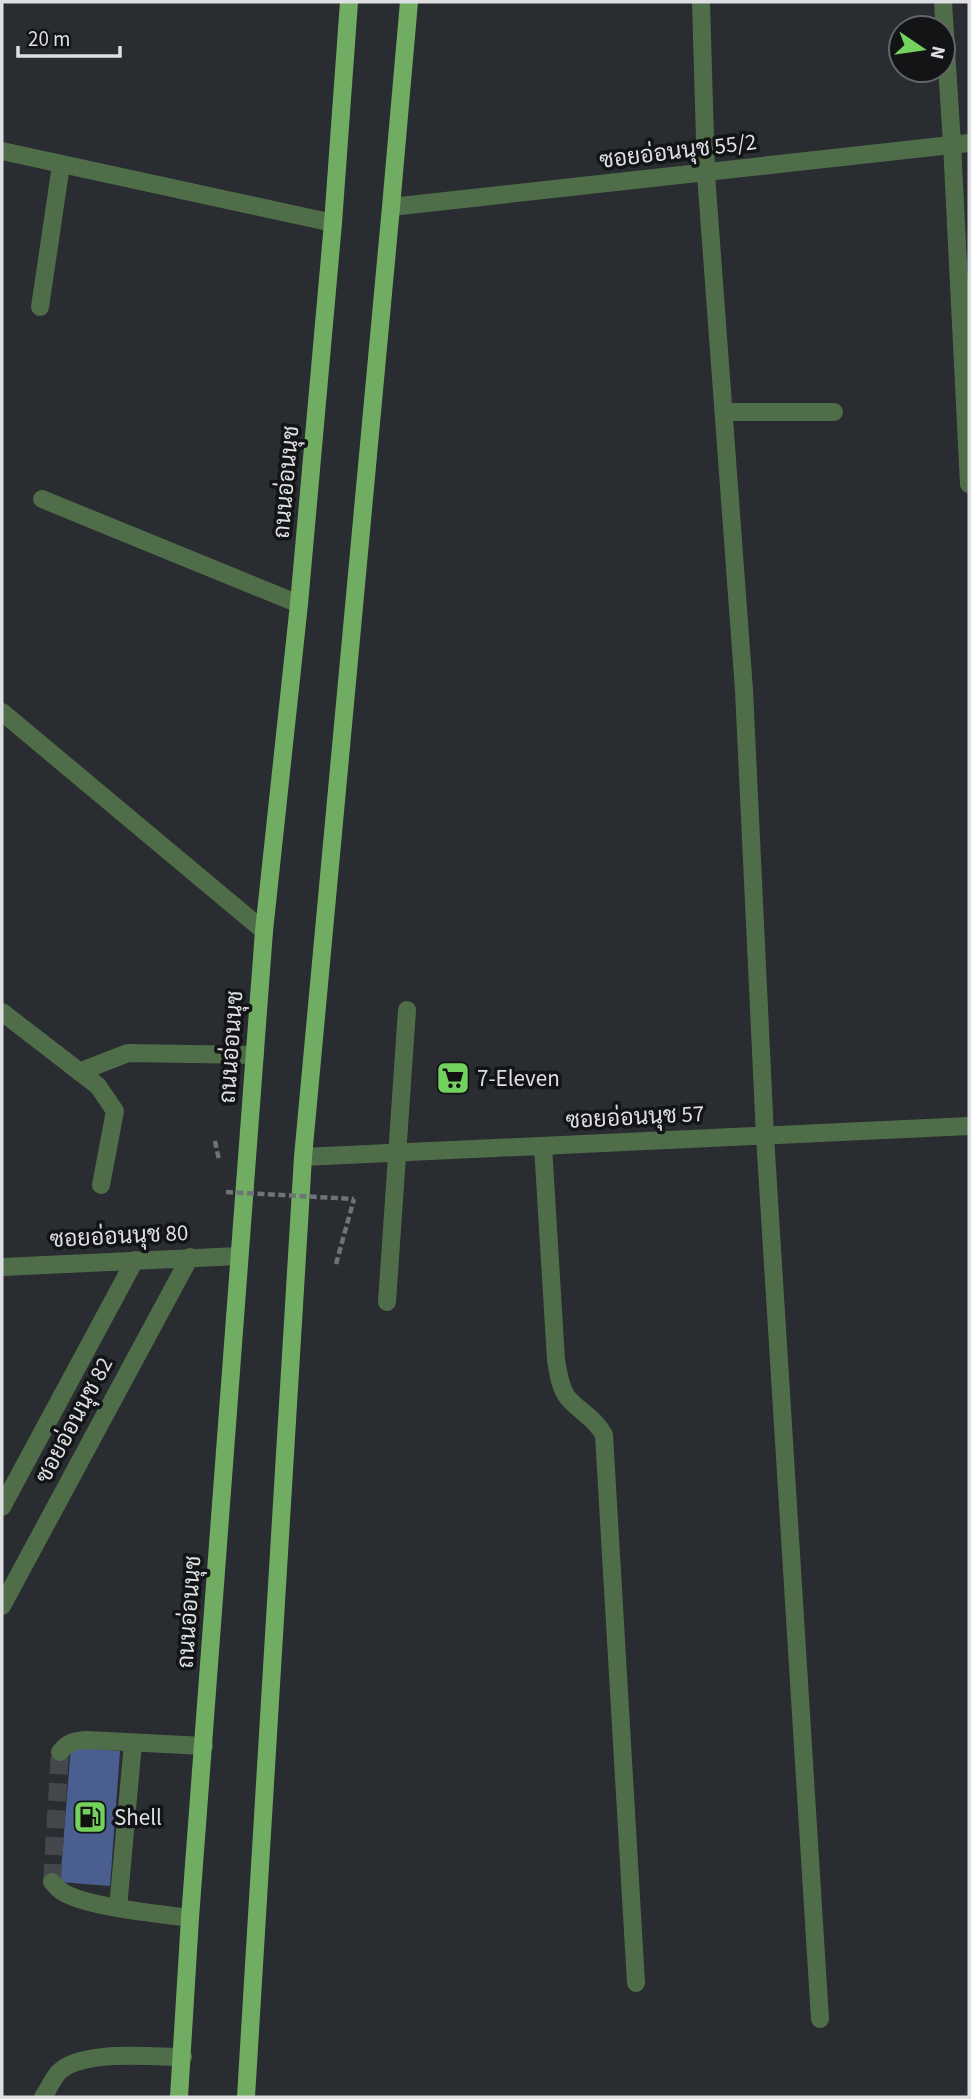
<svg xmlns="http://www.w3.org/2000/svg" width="971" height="2099" viewBox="0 0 971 2099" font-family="'Source Sans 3',Sarabun,sans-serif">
  <rect width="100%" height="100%" fill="#292c31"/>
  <path fill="#4a5e90" d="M71 1747 120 1751 110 1886 60 1882Z"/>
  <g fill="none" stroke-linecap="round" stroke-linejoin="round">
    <path stroke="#44474c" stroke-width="18" stroke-dasharray="18 9" stroke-linecap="butt" d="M52 1882 60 1752"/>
    <path stroke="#6f7276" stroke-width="4.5" stroke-dasharray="7 3.5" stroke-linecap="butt" d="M215 1141 219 1160
      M336 1264 354 1199"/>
    <path stroke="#506d49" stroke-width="18" d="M701 2 706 174 744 690 765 1136 820 2019
      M943 2 952 144 969 484
      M2 151 333 223
      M391 207 969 143
      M40 307 61 165
      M724 412H834
      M42 499 299 604
      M2 712 264 931
      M2 1012 98 1086 115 1111 101 1185
      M79 1072 128 1053 255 1055
      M543 1146 556 1360C558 1372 560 1388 568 1398 579 1411 596 1419 604 1435L636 1983
      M303 1157 969 1126
      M2 1267 239 1256
      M387 1302 407 1010
      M2 1507 135 1260
      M2 1606 190 1257
      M60 1752C68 1742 74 1741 87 1740L204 1746
      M52 1882C55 1885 57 1888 60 1890 81 1907 161 1914 190 1918
      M118 1908 133 1743
      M43 2097C48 2090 52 2080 58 2073 80 2049 151 2057 183 2057"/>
    <path stroke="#70ad63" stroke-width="18" d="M179 2097 190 1918 264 931 299 604 333 223 349 2
      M246 2097 303 1157 391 207 409 2"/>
    <path stroke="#6f7276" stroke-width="4.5" stroke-dasharray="7 3.5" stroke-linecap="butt" d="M226 1192 354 1199"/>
  </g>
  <defs>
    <symbol id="supermarket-square" viewBox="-11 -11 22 22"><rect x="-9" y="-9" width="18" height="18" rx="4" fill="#72d25d" stroke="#131416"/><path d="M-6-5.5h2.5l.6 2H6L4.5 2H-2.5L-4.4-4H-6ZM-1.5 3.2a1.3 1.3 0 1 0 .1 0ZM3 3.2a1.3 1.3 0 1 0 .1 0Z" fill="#111"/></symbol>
    <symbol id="fuel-square" viewBox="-11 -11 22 22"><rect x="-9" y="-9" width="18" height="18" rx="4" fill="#72d25d" stroke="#131416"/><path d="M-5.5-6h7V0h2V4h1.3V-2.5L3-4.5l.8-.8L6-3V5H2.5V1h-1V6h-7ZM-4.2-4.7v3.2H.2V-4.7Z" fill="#111"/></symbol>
  </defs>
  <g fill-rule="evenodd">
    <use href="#supermarket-square" x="434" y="1059" width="38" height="38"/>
    <use href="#fuel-square" x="71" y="1798" width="38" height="38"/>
  </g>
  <g text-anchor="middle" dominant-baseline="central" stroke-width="7" stroke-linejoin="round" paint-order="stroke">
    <g font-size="23" fill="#dddfe2" stroke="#131416">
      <text transform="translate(678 151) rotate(-7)">ซอยอ่อนนุช 55/2</text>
      <text transform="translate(286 482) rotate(-85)">ถนนอ่อนนุช</text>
      <text transform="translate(231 1047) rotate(-86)">ถนนอ่อนนุช</text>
      <text transform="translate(635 1117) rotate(-3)">ซอยอ่อนนุช 57</text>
      <text transform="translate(119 1236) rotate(-3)">ซอยอ่อนนุช 80</text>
      <text transform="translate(74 1420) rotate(-62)">ซอยอ่อนนุช 82</text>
      <text transform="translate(189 1612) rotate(-86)">ถนนอ่อนนุช</text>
    </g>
    <g font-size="23" fill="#dddfe2" stroke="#131416" text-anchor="start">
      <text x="477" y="1078">7-Eleven</text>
      <text x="114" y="1817">Shell</text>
    </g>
  </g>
  <rect width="971" height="2099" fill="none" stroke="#dddfe2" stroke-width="7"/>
  <g transform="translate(922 49) rotate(103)"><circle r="33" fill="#131416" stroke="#646568" stroke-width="2"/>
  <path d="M0-5L12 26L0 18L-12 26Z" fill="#72d25d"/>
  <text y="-10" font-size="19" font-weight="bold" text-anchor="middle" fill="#dddfe2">N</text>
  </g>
  <path d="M18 46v10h102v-10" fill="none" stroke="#dddfe2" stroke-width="3.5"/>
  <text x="28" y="46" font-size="21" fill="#dddfe2" stroke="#131416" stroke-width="5" paint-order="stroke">20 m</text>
</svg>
